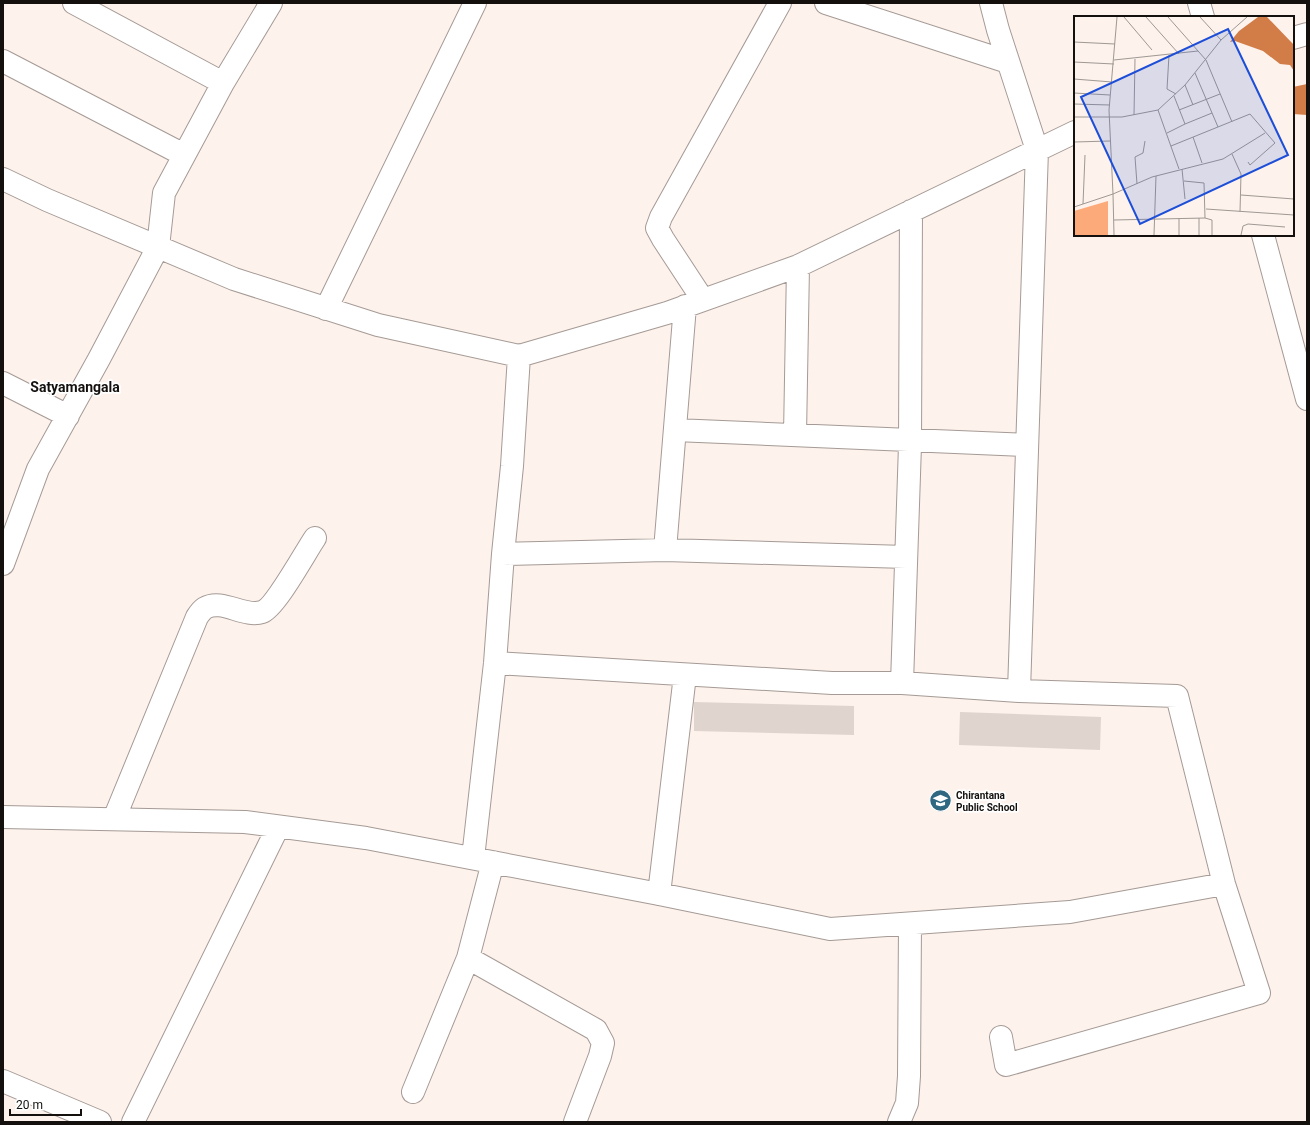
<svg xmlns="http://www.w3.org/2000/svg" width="1310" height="1125" viewBox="0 0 1310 1125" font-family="Roboto,sans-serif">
  <rect width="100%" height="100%" fill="#fdf2ec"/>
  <path fill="#d27c47" d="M1307 84V115L1293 114V87Z"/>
  <path fill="#dfd4ce" d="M694 702 854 706V735L694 731Z
    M960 712 1101 717 1100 750 959 745Z"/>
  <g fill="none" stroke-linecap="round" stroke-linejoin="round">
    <defs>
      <path id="minor" d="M74 3 223 83
        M826 3 1008 62
        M991 3 998 30 1037 150 1019 691
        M1199 3 1203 17
        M1293 38 1307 34
        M3 61 184 155
        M3 179 47 200 234 279 378 325 519 356 667 313 798 266 1075 132
        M1263 235 1307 399
        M703 300 663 239 657 228 661 217 780 3
        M685 306 665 550 906 557
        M326 309 475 3
        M3 383 68 416
        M675 430 1027 445
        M795 435 798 266
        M503 554 665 550
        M3 564 38 469 99 359 158 247 164 193 223 83 271 3
        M495 663 832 683H902L1019 691 1177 696 1224 884 1259 993 1006 1065 1001 1037
        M902 683 910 445 911 211
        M3 817 245 822 366 838 659 894 830 929 1070 912 1224 884
        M114 819 197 617C199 614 202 610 205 608 222 598 244 618 262 612 275 608 306 551 315 538
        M473 858 495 663 503 554 512 466 519 356
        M659 894 685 675
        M468 958 596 1030 603 1043 600 1056 575 1122
        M3 1081 100 1122
        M413 1092 468 958 493 862
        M133 1122 278 827
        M899 1122 907 1103 909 1076 910 924"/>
    </defs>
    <use href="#minor" stroke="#a59a95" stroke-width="24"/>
    <use href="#minor" stroke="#fff" stroke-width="22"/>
  </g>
  <defs>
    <symbol id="school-disc" viewBox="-11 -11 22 22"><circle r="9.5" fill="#306882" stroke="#fff"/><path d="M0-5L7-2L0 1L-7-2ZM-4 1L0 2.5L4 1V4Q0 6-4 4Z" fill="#fff"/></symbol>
  </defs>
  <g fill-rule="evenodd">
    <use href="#school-disc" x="928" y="788" width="25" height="25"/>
  </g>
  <g text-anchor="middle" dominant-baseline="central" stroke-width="3.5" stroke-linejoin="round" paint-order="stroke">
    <g font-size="10" font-weight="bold" fill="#13100e" stroke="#fff" text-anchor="start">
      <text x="956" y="795">Chirantana<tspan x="956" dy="12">Public School</tspan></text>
    </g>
    <g font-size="14" font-weight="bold" fill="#13100e" stroke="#fff">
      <text x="75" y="387">Satyamangala</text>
    </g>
  </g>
  <g transform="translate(1074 16)">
    <rect width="220" height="220" fill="#fdf2ec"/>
    <path d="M34 185V219H0V195Z" fill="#fdaa7a"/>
    <path d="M184 1H193L220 29V55L216 49 206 48 189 35 161 25 156 26 165 15Z" fill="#d27c47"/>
    <path fill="none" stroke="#9f9893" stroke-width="1" d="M43 1 35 94 39 178 78 161 149 143 191 117M50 1 78 34M72 1 105 38M94 1 132 44 158 106M147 24 173 1M0 26 41 28M95 39 93 73 102 78M40 44 124 35M0 46 40 48M121 57 144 111M0 63 38 66M111 69 119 89M0 77 36 79M100 80 111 108 138 97M0 88 36 89M84 94 105 153M105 94 146 78M60 99 61 43M0 101H48L84 94 111 69 147 24 126 1M93 117 111 108M119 121 128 147M0 126 36 125M97 130 176 98 201 127 176 149 174 146M158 138 167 158 166 196M108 153 111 183M110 165 130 167 131 202M63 168 61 141 69 137 71 125M167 179 220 183M9 188 11 139M0 191 39 178 40 219M132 193 220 199M40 204 131 202 138 204V219M80 219 82 160M105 219V202M125 219V202M167 219 169 210 174 208 211 211"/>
    <path fill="#1d4ed8" fill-opacity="0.15" stroke="#1d4ed8" stroke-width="2" d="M154 13 214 139 66 208 7 81Z"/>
    <rect width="220" height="220" fill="none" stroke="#13100e" stroke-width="2"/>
  </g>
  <rect width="1310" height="1125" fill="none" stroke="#13100e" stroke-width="8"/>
  <path d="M10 1109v6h71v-6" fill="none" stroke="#13100e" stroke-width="2"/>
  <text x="16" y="1109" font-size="12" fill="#13100e" stroke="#ffffff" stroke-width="3" paint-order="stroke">20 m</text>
</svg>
